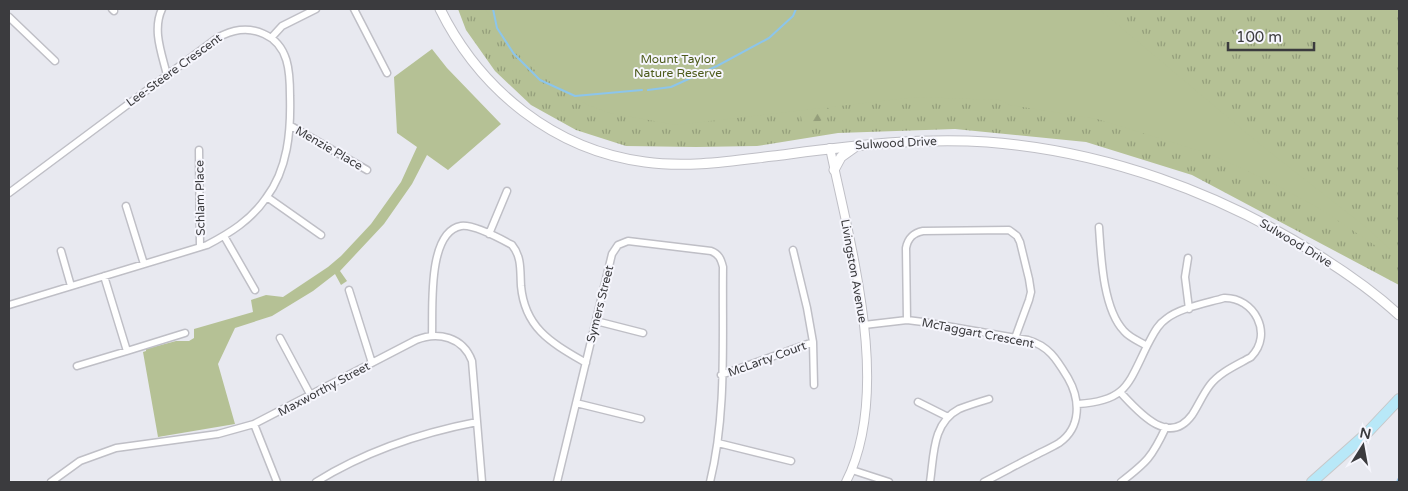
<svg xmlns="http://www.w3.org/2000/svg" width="1408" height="491" viewBox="0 0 1408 491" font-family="'Varela Round',sans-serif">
  <defs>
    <pattern id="grass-tufts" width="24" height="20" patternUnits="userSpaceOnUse" patternTransform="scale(1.25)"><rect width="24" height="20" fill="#b5c195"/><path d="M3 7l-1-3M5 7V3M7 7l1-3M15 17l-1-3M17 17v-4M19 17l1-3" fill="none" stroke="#949e7b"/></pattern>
    <pattern id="forest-firs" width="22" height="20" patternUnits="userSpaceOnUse" patternTransform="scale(1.25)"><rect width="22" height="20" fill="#b5c195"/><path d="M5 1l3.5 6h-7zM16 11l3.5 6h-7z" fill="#949e7b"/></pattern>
  </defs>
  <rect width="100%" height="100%" fill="#e8e9f0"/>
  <path fill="url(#grass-tufts)" d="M458 9H1399V285L1192 175 1086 142 955 129 838 133 757 146 696 147 626 146 576 130 531 105 495 71 466 30Z"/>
  <path fill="url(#forest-firs)" d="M796 88 820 100 834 114 820 121 802 122Z"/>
  <path fill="#b5c195" d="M485 9H1099L1262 146 1367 228 1391 250 1388 254 1322 210 1269 181 1210 154 1097 119 1010 105 999 100 916 97 676 125 610 113 586 104 541 76 511 47Z
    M432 49 447 68 501 124 448 170 427 155 412 184 384 224 340 271 347 281 341 285 335 274 313 291 272 316 235 328 218 364 235 424 158 437 143 352 146 351V349L176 341H189L194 338V329L253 312 251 300 266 295 283 297 328 267 341 256 371 224 401 182 417 147 397 133 394 77Z"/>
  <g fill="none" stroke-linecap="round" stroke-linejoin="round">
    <path stroke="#8cc5eb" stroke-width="2" d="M493 9 497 28 514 54 540 80 575 96 642 90
      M648 90 671 87 717 66 769 38 793 16 796 9
      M1397 482 1399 478"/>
    <defs>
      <path id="minor" d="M112 9 114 11
        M162 9C152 30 162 54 167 75
        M354 9 387 73
        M9 17 55 61
        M271 38 282 26 316 9
        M291 126 367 170
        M199 150 200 247
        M9 193 217 38C232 30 247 26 264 34 289 45 290 72 290 96 291 131 288 169 266 198 251 220 230 233 207 245L9 305
        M267 197 321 235
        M126 206 144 264
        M1099 227C1101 257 1103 309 1124 331 1130 338 1139 341 1147 346
        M489 234 507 191
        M224 236 255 290
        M793 250 807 308 813 342
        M61 251 71 286
        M1188 258 1185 277 1189 309
        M104 276 127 351 185 333
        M349 290 372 363
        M907 320 906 248C908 238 913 233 923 231L1009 230 1017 236 1020 242 1029 279 1031 292 1029 300 1015 338
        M596 321 643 333
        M864 325 907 320 923 322 1028 340C1049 346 1057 360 1068 378 1080 399 1082 427 1059 443 1051 448 1041 452 1032 457 1016 465 1000 474 984 482
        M432 335C433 309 427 232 461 226 474 224 501 239 512 245 522 257 520 271 521 286 525 329 552 343 586 363
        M280 338 311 396
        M77 366 127 351
        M721 375 813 342 814 385
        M918 402 948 417
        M576 403 641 419
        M1078 404C1127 401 1128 384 1148 344 1153 335 1157 325 1166 319 1179 308 1207 303 1224 298 1254 297 1274 334 1251 357 1237 365 1220 372 1210 385 1203 394 1198 406 1192 415 1168 448 1137 410 1120 392
        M254 424 277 482
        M718 443 791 461
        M852 470 889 482
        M51 482 80 461 116 448 218 434 254 424 416 340C438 331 463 337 472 361L482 482
        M316 482C366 451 420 433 477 422
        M557 482 612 254 618 245 628 241 711 251C719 254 721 259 723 267 722 339 727 413 710 482
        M930 482C934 456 932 423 959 409 969 405 979 402 989 399
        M1121 482C1147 462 1152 457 1166 427"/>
      <path id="tertiary" d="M830 148C850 245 893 390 846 482"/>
      <path id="secondary" d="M440 9C480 90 554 150 645 162 688 168 731 161 773 156 845 147 915 137 987 142 1105 151 1218 192 1318 255 1347 273 1374 292 1399 315
        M834 170 841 157 855 147"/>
      <path id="primary" d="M1312 482 1366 434 1399 399"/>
    </defs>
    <use href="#minor" stroke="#bfbfc6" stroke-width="9"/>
    <use href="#tertiary" stroke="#bfbfc6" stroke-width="10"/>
    <use href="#secondary" stroke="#bfbfc6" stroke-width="11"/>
    <use href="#primary" stroke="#c8c8c9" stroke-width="12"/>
    <use href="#minor" stroke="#fff" stroke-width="6"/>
    <use href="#tertiary" stroke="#fff" stroke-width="8"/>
    <use href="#secondary" stroke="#fff" stroke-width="9"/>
    <use href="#primary" stroke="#b8e8f8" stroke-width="10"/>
  </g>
  <g text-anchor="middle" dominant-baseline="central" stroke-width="4" stroke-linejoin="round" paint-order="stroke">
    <g font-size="12" fill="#4d5b1b" stroke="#f6f6fd">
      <text x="678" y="59">Mount Taylor<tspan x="678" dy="14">Nature Reserve</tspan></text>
    </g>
    <g font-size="12" fill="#3b3b3e" stroke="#f6f6fd">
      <text transform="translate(174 70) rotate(-36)">Lee-Steere Crescent</text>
      <text transform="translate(896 143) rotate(-3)">Sulwood Drive</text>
      <text transform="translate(329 148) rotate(30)">Menzie Place</text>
      <text transform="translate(200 198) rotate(-91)">Schlam Place</text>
      <text transform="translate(1296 243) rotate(31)">Sulwood Drive</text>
      <text transform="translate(854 271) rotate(80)">Livingston Avenue</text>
      <text transform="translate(600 304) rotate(-76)">Symers Street</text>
      <text transform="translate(978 333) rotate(11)">McTaggart Crescent</text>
      <text transform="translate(767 359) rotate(-20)">McLarty Court</text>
      <text transform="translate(324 389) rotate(-28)">Maxworthy Street</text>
    </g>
  </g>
  <rect width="1408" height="491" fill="none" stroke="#3b3b3e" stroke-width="20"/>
  <g transform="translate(1363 446) rotate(11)" stroke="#f6f6fd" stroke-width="4" paint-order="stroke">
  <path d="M0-4L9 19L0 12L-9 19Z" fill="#3b3b3e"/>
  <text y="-8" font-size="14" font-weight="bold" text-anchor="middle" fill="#3b3b3e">N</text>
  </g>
  <path d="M1228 42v8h86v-8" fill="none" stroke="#3b3b3e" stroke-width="2.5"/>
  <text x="1236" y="42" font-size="15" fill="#3b3b3e" stroke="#f6f6fd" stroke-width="4" paint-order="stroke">100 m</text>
</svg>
